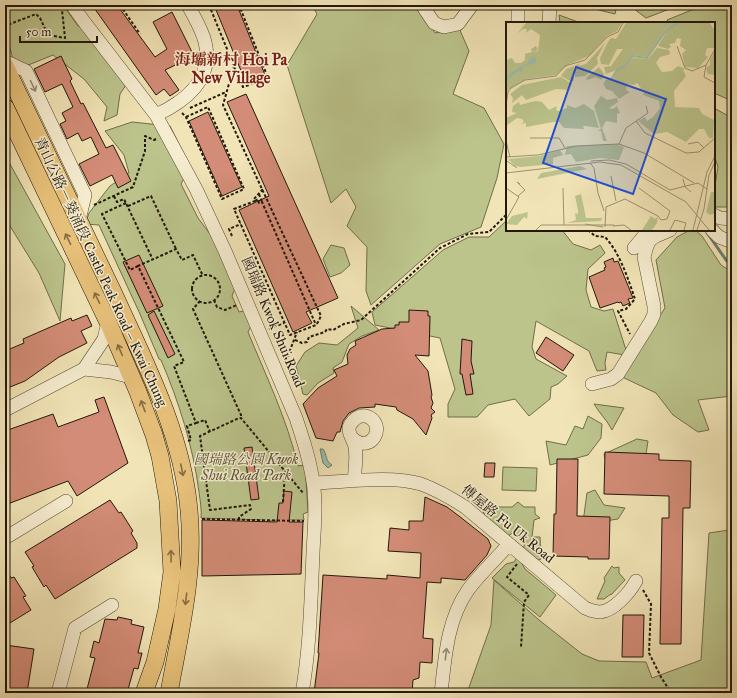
<svg xmlns="http://www.w3.org/2000/svg" width="737" height="698" viewBox="0 0 737 698" font-family="'IM FELL Great Primer','Noto Serif TC',serif">
  <rect width="100%" height="100%" fill="#f1e4b6"/>
  <filter id="stains"><feTurbulence type="fractalNoise" baseFrequency=".005" numOctaves="4"/><feColorMatrix values="0 0 0 0 .2 0 0 0 0 .09 0 0 0 0 .02 0 0 0 .5 -.17"/></filter>
  <radialGradient id="worn" r=".72"><stop offset=".6" stop-color="#630" stop-opacity="0"/><stop offset="1" stop-color="#630" stop-opacity=".3"/></radialGradient>
  <path fill="#bcc48c" stroke="#6f6e4b" d="M5 5H63L78 26 83 27 126 85 120 94 117 115 104 121 107 107 84 79 53 55 16 70 5 30Z
    M312 5H407L420 10 435 33 459 28 469 51 453 94 484 108 504 144 497 178 481 227 440 244 371 305 366 291 367 247 347 226 356 207 346 189 331 203 287 65 317 14Z
    M579 5H617L615 14Z
    M629 5H680L646 18Z
    M704 5H732V101L714 93V23H669L667 20Z
    M559 15 581 23H560Z
    M714 108 732 118V207H714V191L718 167 714 155Z
    M132 122 170 126 190 166 181 184 198 218 213 238 235 288 232 296 239 312 247 310 253 322 248 332C266 376 287 419 298 466L305 465 308 512 303 514 304 520H278L263 522V520L201 518C202 511 200 500 199 492 193 446 179 402 161 360L159 359 140 314 99 225 85 224 89 213 110 186 129 173 124 155 105 131Z
    M5 155 65 264 60 321 39 273 5 218Z
    M507 220V230H562L573 244 591 250 600 245 605 253 588 269 586 290 591 307 604 311 613 309 626 350 625 355 607 352 605 363 606 370 597 371 589 351 536 321 532 347 536 359 567 376 558 384 551 387 550 399 529 416 515 399 488 405 477 417H448V404L455 389 440 338 375 325 372 312 443 250 469 237H489Z
    M690 230H695L702 236 721 265 732 272V396L698 400 709 430 698 432 673 415 656 393 620 376 665 308 656 260 677 237Z
    M331 245 344 248 350 265 341 273 330 277 323 259Z
    M351 306 379 330 362 336 349 344 342 362 333 368 334 373 318 383 307 395 303 394 296 366 305 352 319 343 337 345 358 328Z
    M594 404 624 408 612 430C607 420 600 414 594 404Z
    M588 416 602 424 601 438 588 455 550 465 546 441 566 445 575 426 583 429Z
    M637 439 648 441 646 454 607 469 604 454Z
    M503 467 537 468 536 491 502 490Z
    M732 483V693H467L491 625 494 580 539 620 582 654 599 661 646 662 652 678 701 660 709 533 729 530 728 488Z
    M595 490 604 505 625 508 618 519 599 522H583L587 493Z
    M518 502 524 507H535V514L540 518 534 520 532 537H540L541 559 535 561 523 550 525 542 514 532 508 536 486 517 478 503 490 507H512Z
    M518 556 525 569 556 595 540 617 492 578 506 564 514 562Z
    M612 566 614 568 619 567V573L625 580 611 595V594L604 599H597L605 581 604 578Z"/>
  <path fill="#9bbfaf" stroke="#6b7c6d" d="M320 449H323C327 454 325 461 332 465L328 468 323 463Z"/>
  <g fill="none" stroke-linecap="round" stroke-linejoin="round">
    <path stroke="#6b7c6d" stroke-width="3" d="M708 234 726 260 732 265"/>
  </g>
  <path fill="#d38c77" stroke="#22180a" d="M92 5H117L155 57 167 49 153 22 172 12 194 56 165 70 179 90 170 96 164 89 156 95Z
    M214 5H237L265 75 246 83Z
    M61 56 72 79 70 81 81 104 83 103 106 148 113 145 131 181 118 188 112 175 90 186 79 164 99 154 91 137 82 141 78 133 67 139 60 124 66 121 62 113 73 107 62 84 45 92 34 69Z
    M246 94 338 298 306 312 312 323 293 332 239 210 269 196 227 102Z
    M208 112 242 187 222 196 189 121Z
    M139 255 163 306 147 313 123 262Z
    M613 258 614 262 618 261 633 298 628 299 630 303 623 306 621 302 619 303 618 302 600 308 589 277 605 270 604 268 606 267 604 262Z
    M409 310 428 311V316H430L429 356 415 355 428 371 432 395 431 397 433 403 431 408 435 412 431 415 432 418 426 435 413 419 397 410 396 407 375 404V407L359 408 349 413 343 421 340 432H337L333 441 316 438 303 404 318 388 337 376 334 370 348 364 347 355 350 349 356 345 355 341 382 329 395 328V325H399V322H409Z
    M154 311 175 354 168 358 148 315Z
    M87 315 92 326 81 331 87 343 59 357 25 381 5 389V351L24 343 23 339 71 318 72 321Z
    M546 337 574 355 563 371 536 353Z
    M462 339 472 341 471 361 474 374H470L473 394 466 395 462 374H460Z
    M104 397 128 463 77 496 68 481 5 505V431L53 414 58 427 99 412 95 400Z
    M252 447 259 499 251 500 244 448Z
    M605 452 659 454V460L691 461 690 508H683L681 644H660L662 518H669V496L604 494Z
    M557 459H578L577 516 610 517 609 559H588V557L553 556 554 514H556Z
    M485 463H495L494 477H484Z
    M284 491 292 492 289 522H303L301 574 202 576V520L277 522 279 503H283Z
    M425 497 447 507 459 516 488 539 491 546 487 555 465 580 441 578V583L427 582 423 638 433 639 432 663 420 662 419 678 413 680 412 693H314L319 653H318L323 575 387 579V575L420 578 421 553 388 551 390 528 409 530V521H423Z
    M110 500 119 513 121 512 133 531 131 533 137 543V548L55 599 46 585 44 587 32 567 34 566 25 552Z
    M5 568 11 578 14 577 26 596 23 597 31 610 5 626Z
    M623 615H644L643 657H622Z
    M118 617 132 620 131 624 144 627 138 653H142L138 669 134 668 127 693H86L95 658 90 657 94 641 99 643 105 619 117 620Z
    M5 645 34 649 27 693H5Z"/>
  <g fill="none" stroke-linecap="round" stroke-linejoin="round">
    <defs>
      <path id="minor" d="M72 5 85 23 156 115 196 189 225 251 296 418C303 439 310 460 313 482 317 505 314 530 313 553 311 598 310 649 302 693
        M422 5 434 23 444 27 458 24 472 5
        M518 23V5
        M549 23 550 5
        M5 61 26 71 85 195 79 220
        M156 115C186 101 214 79 205 42 202 29 194 17 188 5
        M714 215 720 218 732 219
        M712 230 719 237 732 242
        M634 248 649 230
        M84 369 111 372 131 377
        M592 384 611 379 618 374 651 321 654 314V306L644 257 647 246 650 240 656 236 670 230
        M5 410 84 369 104 339 108 322
        M352 438C372 456 388 423 366 416 362 415 356 417 353 421 351 423 349 426 349 429 349 435 354 441 355 447 357 458 355 470 354 481
        M314 483C346 482 390 475 421 484 437 490 451 498 465 507L585 608C590 610 594 612 600 612 614 611 630 592 636 581
        M5 538 66 501
        M58 693 75 628 112 605
        M441 693C445 658 447 620 468 590 479 575 496 559 509 544"/>
      <path id="major" d="M5 66C41 141 76 215 112 290 144 360 182 432 189 510 195 573 180 632 169 693
        M5 107 108 322 138 392 154 435 160 456 168 501 172 572 167 609 155 662 144 693"/>
    </defs>
    <use href="#minor" stroke="#564b35" stroke-width="14"/>
    <use href="#major" stroke="#22180a" stroke-width="18"/>
    <path stroke="#22180a" stroke-width="2" stroke-dasharray="3 2" stroke-linecap="butt" d="M120 5 140 34
      M209 5 234 66 223 105 321 316 318 322 316 325 290 335 234 209 255 201 254 199 263 189
      M5 21 7 24H10L36 14 40 18 48 35 65 38 62 10
      M234 67 243 87 268 78 239 5
      M190 108 226 92
      M182 113 186 117 222 199 244 189 208 107 186 117
      M259 194 262 202
      M114 196 117 202 124 199 153 260
      M255 201 258 199 259 203 262 202 316 325
      M126 203 102 214 130 270 138 266
      M94 205 133 187 145 151V136L154 140 156 139
      M128 206 151 196 176 249
      M588 230 595 236 605 237C620 253 628 279 635 299L626 309 618 311 630 334
      M232 236 229 229 241 224
      M192 289a14 14 0 1 1 28 0a14 14 0 1 1-28 0Z
      M214 300 217 307 225 310 237 305
      M200 301 193 309 241 415V418
      M269 329 284 323
      M295 340 302 343 307 342 309 337 325 332 327 329 333 330 344 324 361 320 440 248 468 234 489 232 507 214
      M284 359 287 358 297 332
      M196 423 205 420 210 432
      M188 441 191 440 187 426 196 423 174 366 184 362 138 266 176 249 182 260 193 255 203 276
      M283 502 285 473
      M202 519 304 521
      M239 520V517L251 509 250 505 210 510 200 436 237 419 241 418 303 493
      M517 564 507 577 529 595 524 602 521 647
      M643 590 651 604 649 653 661 677 671 693"/>
    <use href="#minor" stroke="#f6edd0" stroke-width="13"/>
    <use href="#major" stroke="#e8c27b" stroke-width="17"/>
  </g>
  <defs><path id="oneway-shaft" d="M-6 0H5M1.5-3L5.5 0L1.5 3" fill="none" stroke-width="1.6" stroke-linecap="round" stroke-linejoin="round"/></defs>
  <g stroke="#978d77">
    <use href="#oneway-shaft" transform="translate(33 86) rotate(65)"/>
    <use href="#oneway-shaft" transform="translate(446 654) rotate(-83)"/>
  </g>
  <g stroke="#856d42">
    <use href="#oneway-shaft" transform="translate(68 239) rotate(-116)"/>
    <use href="#oneway-shaft" transform="translate(97 298) rotate(-116)"/>
    <use href="#oneway-shaft" transform="translate(120 350) rotate(-113)"/>
    <use href="#oneway-shaft" transform="translate(143 406) rotate(-110)"/>
    <use href="#oneway-shaft" transform="translate(182 470) rotate(78)"/>
    <use href="#oneway-shaft" transform="translate(171 556) rotate(-91)"/>
    <use href="#oneway-shaft" transform="translate(186 599) rotate(97)"/>
  </g>
  <g text-anchor="middle" dominant-baseline="central" stroke-width="3" stroke-linejoin="round" paint-order="stroke">
    <g font-size="14" fill="#22180a" stroke="#f6edd0">
      <text transform="translate(101 272) rotate(65)">青山公路－葵涌段 Castle Peak Road – Kwai Chung</text>
      <text transform="translate(273 322) rotate(67)">國瑞路 Kwok Shui Road</text>
      <text transform="translate(508 524) rotate(39)">傅屋路 Fu Uk Road</text>
    </g>
    <g font-size="14" font-style="italic" fill="#585438" stroke="#f6edd0">
      <text x="246" y="459">國瑞路公園 Kwok<tspan x="246" dy="16">Shui Road Park</tspan></text>
    </g>
    <g font-size="16" font-weight="bold" fill="#7a1f14" stroke="#f6edd0">
      <text x="231" y="59">海壩新村 Hoi Pa<tspan x="231" dy="18">New Village</tspan></text>
    </g>
  </g>
  <g transform="translate(506 22)">
    <rect width="209" height="209" fill="#f1e4b6"/>
    <path d="M20 1H116L111 9 101 14 83 34 63 42 50 53 21 57 2 68 0 80V38L6 36 9 41H15L19 38V32L26 30 25 27 30 24 32 28 27 30 32 29 34 13 25 7 20 11 21 7H17L11 12ZM120 1H171L160 6 141 35 127 33 116 46 100 52 98 45 105 44 117 27H111L103 43 95 42 94 36 102 20 105 16 110 17ZM173 1H204L209 9V26H201L199 33 202 35 192 46 179 45 176 32 180 28 174 24 175 17 171 16 169 21 163 22 165 25 162 27 152 24 162 7ZM99 21 91 36 92 42 79 54 69 55V44L74 41 72 44 80 42ZM151 26 163 28 164 32 154 35 150 41 156 50 166 49 172 44 179 47 177 48 180 54 168 69 169 85 193 86 196 92 208 98 207 116H203L198 107H193L180 120 161 110 148 112 132 99 139 95 141 99 147 95 154 86 153 79 137 73 138 70 132 67 135 66 131 61 128 63 121 62 120 68 124 70 113 77 106 69 100 67 97 61 107 57 111 49 120 44 127 36 142 37ZM209 29V53H208L202 52 200 46 204 43V38ZM68 44V58L66 60 55 54 60 47ZM93 45 98 52 95 58 90 55 81 58 80 56ZM55 55 66 62 62 68 50 67 20 78 16 73 6 81 7 76 4 72 16 63ZM95 74 101 78 111 76 112 80 103 86 107 87 111 84 114 91 111 92V101L100 99 96 106 101 119H97L95 109H92L95 107 88 84ZM29 79 36 80 43 88 51 84 50 88 53 89 61 86V83L69 86 78 82 88 89 93 106 80 104H77L78 107 58 106 53 100H47L20 105V101L14 102 18 100 16 97 11 96 0 104V96L11 91 6 90 7 84 13 80 14 83ZM111 122 118 125 113 138 94 136 70 140 65 132 59 133 61 124ZM54 128 57 133 47 136V142L15 145 9 144 2 137 33 134ZM74 144 81 147 31 157 35 151ZM205 170H209V191L204 193 200 190ZM75 172 80 196H96L95 199 61 201 70 198 69 191 72 192V188L69 174ZM22 190 21 197 18 195 11 203 0 202 6 194ZM145 194 149 197 152 195 151 201 146 208H136Z" fill="#bcc48c"/>
    <path d="M30 35V41L18 44 16 50 12 49 0 59 4 51 22 41 24 36Z" fill="#9bbfaf"/>
    <path fill="none" stroke="#9bbfaf" stroke-width="2" d="M99 60 106 56 111 48 119 44 127 34 141 36 161 7 172 1"/>
    <path fill="none" stroke="#9e9271" stroke-width="1" d="M171 24 179 46 186 49 200 43 209 27M200 43 198 55 209 61M0 83 2 70 5 66 19 58 50 54 59 44 79 38 101 15 112 10 117 1M130 99 139 111 180 131 193 130 209 116M24 116H53L59 126M0 119 4 135M113 122 120 106 142 91 140 84M182 122 192 120 198 126M0 135 32 133 70 124 113 122 138 131 188 161M1 139 11 146M85 139 103 138 120 142 164 168 192 161 201 167M84 141 88 146 92 171 98 189M0 151 94 140 115 143 180 180 203 208M105 154 110 179M177 157 179 165 185 170M0 166 13 175 0 198M57 166 58 203M133 166 164 189 161 197 155 198M12 174 19 168 11 160 14 162M79 202 97 205M107 204 118 203 125 208M99 205 100 185 119 177 152 194 155 198M30 208 35 203H108M164 208 169 198 180 201 178 208M187 208 201 150 209 134M191 208 198 187 203 153 209 140"/>
    <path fill="#1d4ed8" fill-opacity="0.15" stroke="#1d4ed8" stroke-width="2" d="M70 45 160 77 127 172 37 141Z"/>
    <rect width="209" height="209" fill="none" stroke="#22180a" stroke-width="2"/>
  </g>
  <rect width="737" height="698" fill="none" stroke="#f1e4b6" stroke-width="20"/>
  <rect x="6" y="6" width="725" height="686" fill="none" stroke="#22180a" stroke-width="2"/>
  <rect x="10" y="10" width="717" height="678" fill="none" stroke="#22180a"/>
  <path d="M20 36v6h77v-6" fill="none" stroke="#22180a" stroke-width="2"/>
  <text x="26" y="36" font-size="12" fill="#22180a" stroke="#f6edd0" stroke-width="3" paint-order="stroke">50 m</text>
  <rect width="100%" height="100%" filter="url(#stains)"/>
  <rect width="100%" height="100%" fill="url(#worn)"/>
</svg>
